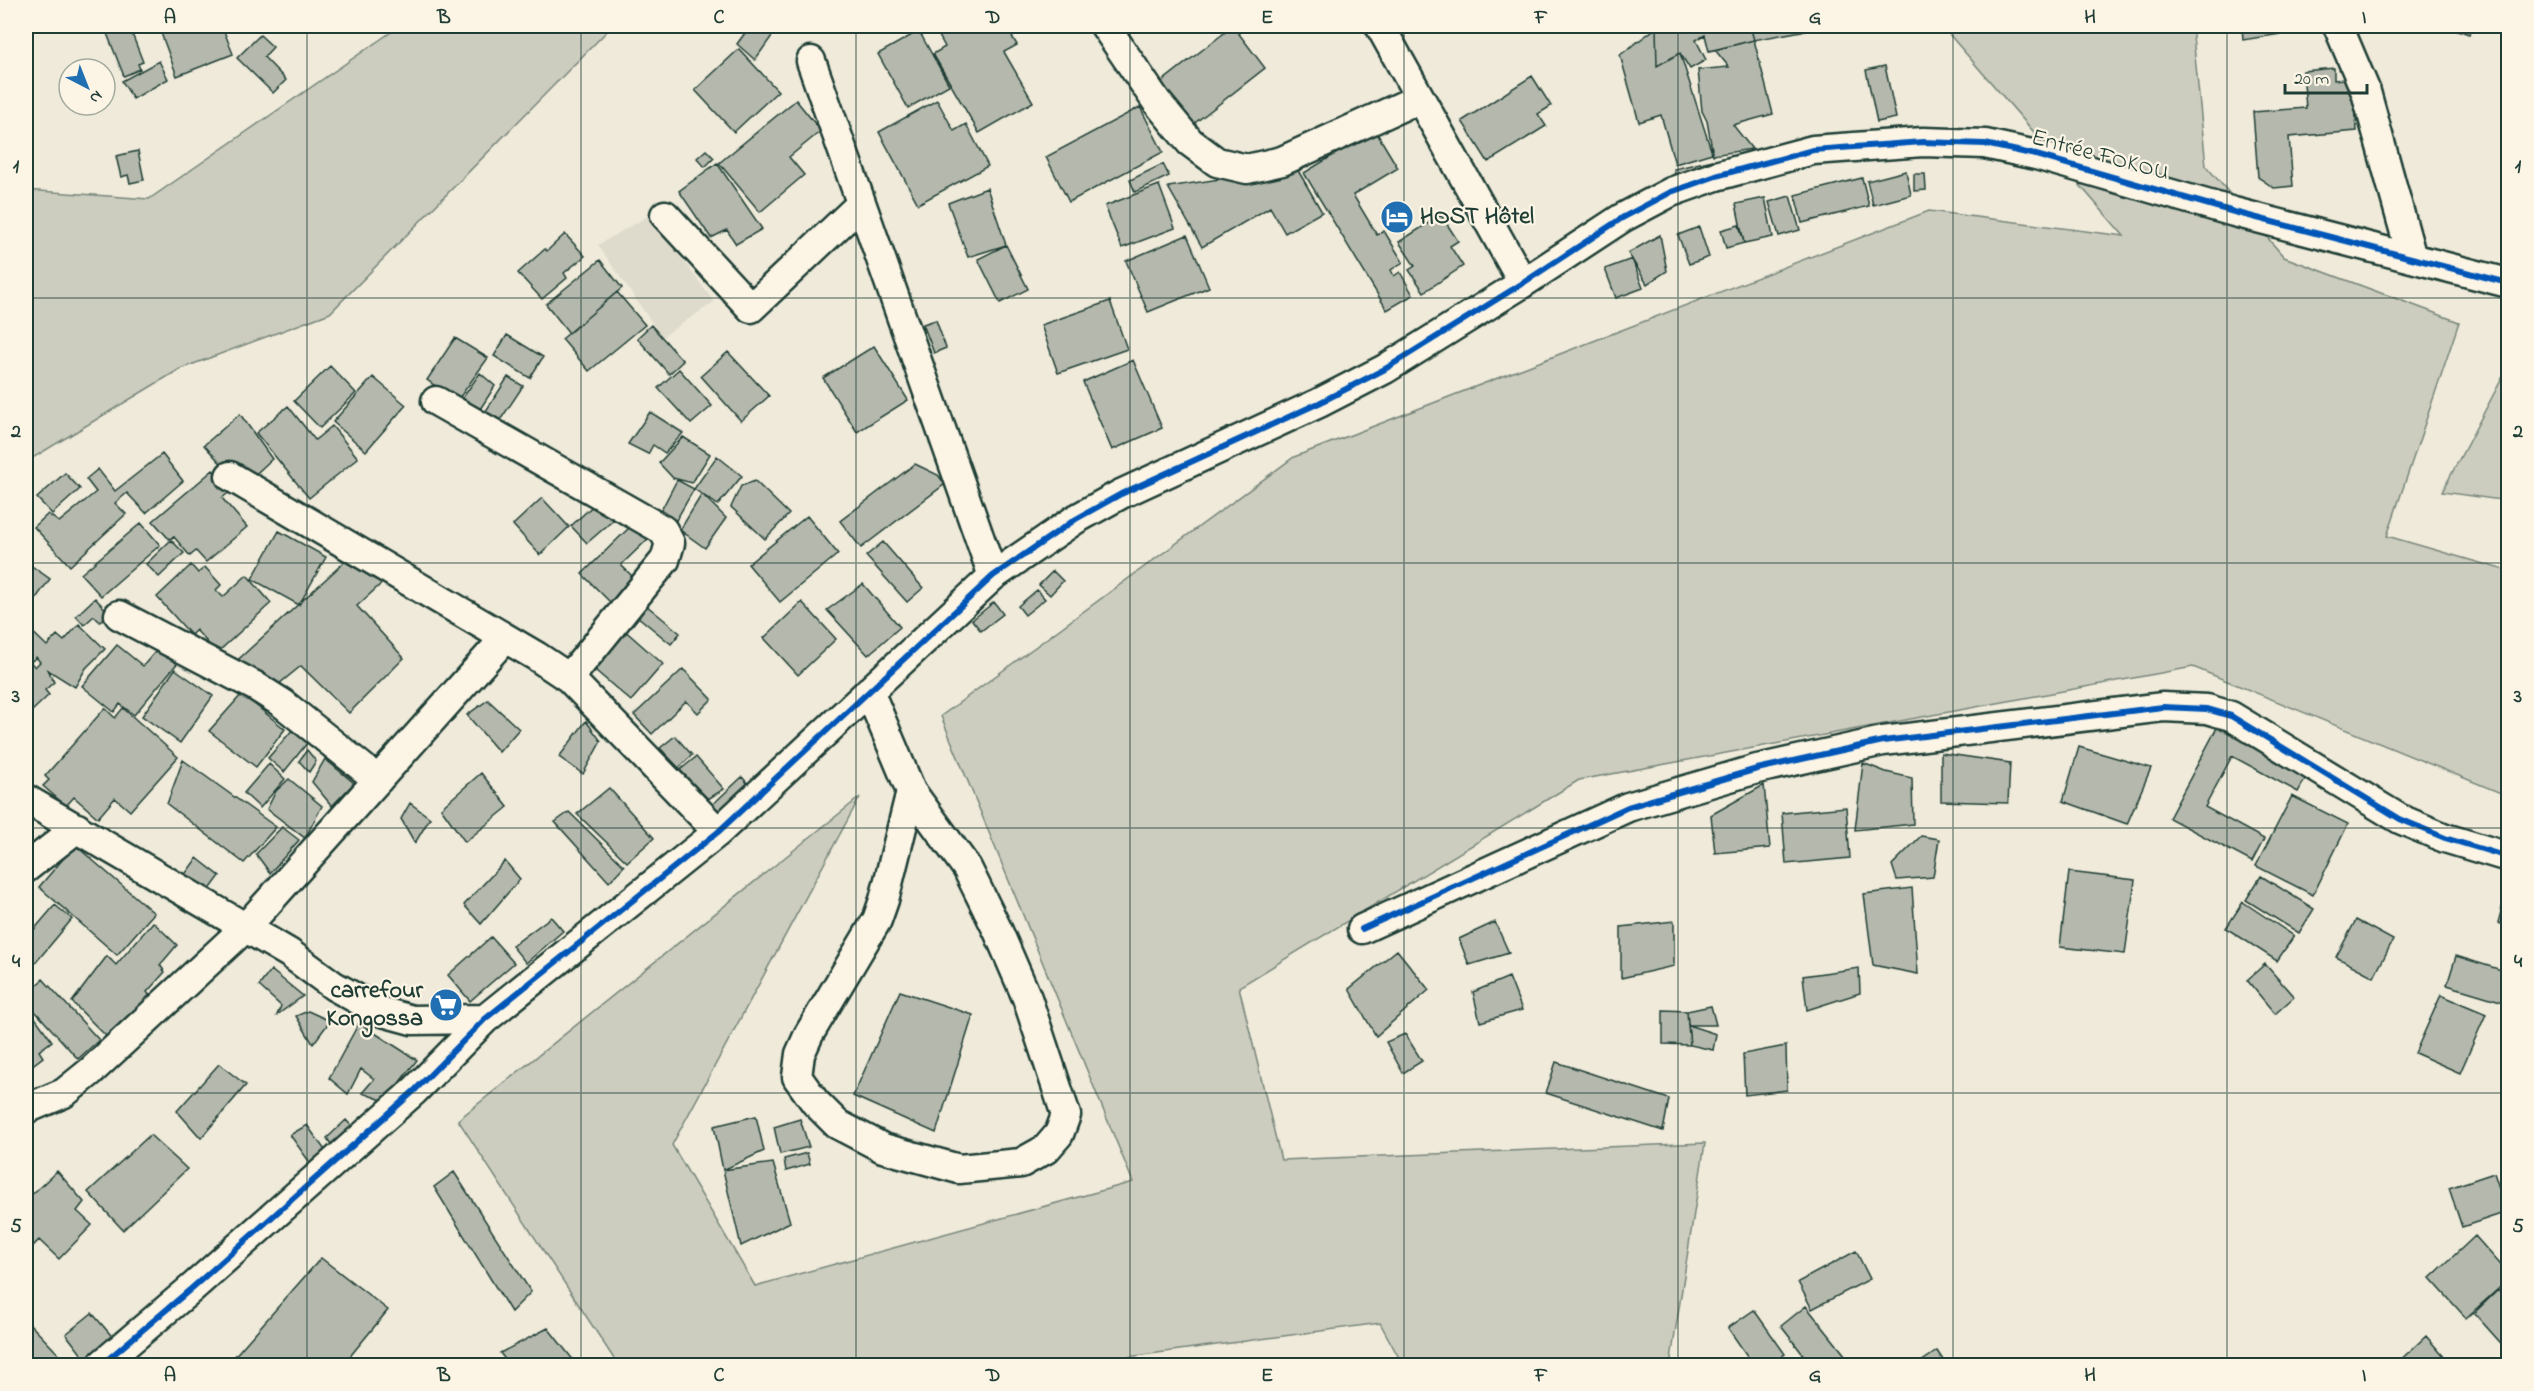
<svg xmlns="http://www.w3.org/2000/svg" width="2534" height="1391" viewBox="0 0 2534 1391" font-family="'Indie Flower',sans-serif">
  <rect width="100%" height="100%" fill="#efeada"/>
  <filter id="ink" filterUnits="userSpaceOnUse"><feTurbulence type="fractalNoise" baseFrequency=".0167" numOctaves="2"/><feDisplacementMap in="SourceGraphic" scale="12" xChannelSelector="R" yChannelSelector="G"/><feConvolveMatrix kernelMatrix="1 2 1 2 8 2 1 2 1" color-interpolation-filters="sRGB"/></filter>
  <g filter="url(#ink)">
    <path fill="#dedbcc" d="M650 215 714 302 662 337 598 245Z"/>
    <path fill="#cccdbf" stroke="#76857a" stroke-width="1.5" d="M400 26H612L330 313 180 369 26 462V190L149 199Z
      M1942 26H2192L2206 166 2284 257 2459 322 2387 536 2508 571V796L2193 667 1579 780 1239 987 1281 1160 1705 1143 1670 1365H1403L1380 1323 1113 1359 1104 1365H618L458 1120 860 797 672 1145 755 1286 1133 1182 941 716 1294 457 1929 211 2124 236Z
      M2508 367V501L2442 492Z"/>
    <path fill="#b5b9ad" stroke="#1f3d34" stroke-width="1.5" d="M104 26H129L143 62 138 64 140 69 124 76Z
      M181 26H222L233 54 177 76 161 33Z
      M750 26H779L755 60 737 44Z
      M901 26H921L906 34Z
      M949 26H1006L1017 45 1004 52 1033 102 979 133 933 54 945 47 937 32Z
      M1233 26 1265 68 1187 129 1155 87Z
      M1661 26H1750L1754 40 1709 51 1705 35 1696 40 1706 60 1690 69 1680 53 1657 66 1656 28Z
      M1750 26H1828L1754 40Z
      M2242 26H2299L2300 31 2243 40Z
      M2446 26H2473L2469 34Z
      M1656 28 1657 66 1680 53 1712 153 1675 164 1661 115 1639 122 1620 55Z
      M919 31 949 85 908 108 878 54Z
      M260 35 273 47 264 57 286 80 273 93 237 58Z
      M1754 40 1773 114 1733 125 1752 149 1713 155 1707 121 1702 111 1698 70 1729 67 1715 50Z
      M739 49 778 91 734 132 695 90Z
      M159 61 168 79 133 99 122 81Z
      M1885 66 1896 118 1877 122 1866 70Z
      M2334 68V80L2353 78 2357 131 2289 137 2293 186 2274 188 2258 177 2253 112 2306 108 2303 71Z
      M1532 76 1551 106 1538 114 1546 126 1488 162 1462 121Z
      M796 100 821 131 789 157 804 175 760 212 719 163Z
      M937 100 954 131 966 124 988 166 918 204 879 132Z
      M1140 107 1163 152 1069 202 1046 157Z
      M1375 130 1398 168 1353 195 1377 235 1384 231 1403 262 1391 270 1394 276 1400 272 1413 295 1387 310 1304 173Z
      M706 150 714 158 705 167 697 158Z
      M138 151 144 180 130 183 128 175 121 177 116 156Z
      M1713 160 1716 176 1677 185 1674 169Z
      M717 163 762 229 736 244 727 230 711 238 679 191Z
      M1163 164 1169 176 1135 192 1130 180Z
      M1296 167 1322 212 1285 233 1270 207 1202 247 1168 187Z
      M1906 171 1911 195 1873 205 1867 181Z
      M1914 174H1925L1926 190 1914 191Z
      M1862 178 1869 206 1802 223 1795 195Z
      M1159 185 1175 228 1122 248 1105 206Z
      M987 188 1006 245 968 257 948 203Z
      M1790 196 1800 230 1779 236 1769 202Z
      M1765 198 1773 237 1744 243 1736 204Z
      M1441 215 1458 241 1450 246 1463 266 1424 292 1409 270 1415 266 1399 242Z
      M1739 225 1744 243 1726 248 1721 230Z
      M1699 227 1709 257 1689 264 1678 235Z
      M565 234 585 256 564 273 567 278 542 299 518 273 545 249 547 251Z
      M1187 235 1209 287 1148 312 1126 261Z
      M1660 235 1667 271 1647 284 1628 253Z
      M1006 245 1028 289 1000 303 978 259Z
      M1632 259 1643 288 1616 298 1605 269Z
      M600 260 622 288 569 333 546 304Z
      M617 292 645 325 589 371 562 339Z
      M1110 301 1127 349 1058 373 1041 325Z
      M936 320 946 348 934 353 923 324Z
      M651 325 683 361 669 374 637 338Z
      M507 335 543 357 530 378 494 356Z
      M455 338 488 358 457 401 427 380Z
      M874 346 908 400 857 432 823 378Z
      M728 352 769 396 741 421 701 376Z
      M1133 360 1162 428 1112 450 1083 382Z
      M330 366 356 393 320 428 294 401Z
      M679 369 712 406 691 424 658 388Z
      M480 373 495 386 475 417 459 403Z
      M373 377 406 405 366 451 333 422Z
      M508 377 523 386 497 425 482 417Z
      M288 406 315 440 332 426 358 458 309 498 256 433Z
      M650 412 683 433 665 453 653 445 648 454 628 444Z
      M240 414 272 459 247 482 225 468 204 445Z
      M683 437 710 454 692 483 673 478 659 463Z
      M162 454 183 481 146 513 127 493 115 503 126 514 70 566 34 527 48 514 59 522 96 492 86 479 98 469 115 491Z
      M717 456 742 476 718 505 694 489Z
      M915 464 938 475 945 484 861 548 840 521Z
      M213 470 231 491 222 498 247 527 206 562 196 551 190 556 174 537 169 539 153 521Z
      M65 473 80 489 52 514 37 498Z
      M677 480 694 489 671 529 657 518Z
      M755 481 789 514 765 539 731 507 741 486Z
      M702 494 726 518 705 548 680 530Z
      M542 498 569 527 540 555 513 525Z
      M600 499 617 517 587 543 571 526Z
      M807 516 838 554 780 602 748 564Z
      M141 523 160 545 101 596 81 574Z
      M634 523 649 538 621 565 634 578 610 602 582 574Z
      M279 531 326 557 299 605 252 579Z
      M171 540 184 553 159 577 146 564Z
      M883 542 923 588 907 602 866 556Z
      M353 554 382 583 357 606 404 658 349 713 301 666 263 697 229 668Z
      M26 562 50 579 29 608 26 606Z
      M191 565 198 573 205 567 221 585 216 590 223 597 247 575 271 603 217 653 196 630 191 635 157 597Z
      M1053 571 1063 581 1050 595 1039 585Z
      M863 584 900 627 868 655 827 610Z
      M1037 590 1045 599 1025 615 1018 606Z
      M95 598 109 613 100 622 94 616 84 625 76 616Z
      M802 602 836 639 798 675 764 638Z
      M994 602 1003 614 981 631 972 620Z
      M646 605 680 633 671 644 637 616Z
      M79 624 105 649 86 668 75 687 48 670 54 682 45 690 49 695 31 712 26 710V670L31 663 35 667 40 662 36 657 32 661 26 654V626L47 646 57 635 64 641Z
      M622 628 663 664 631 701 589 665Z
      M162 644 180 660 134 715 120 704 114 712 82 686 117 645 143 666Z
      M175 669 213 696 180 743 142 716Z
      M683 669 712 699 698 713 686 701 652 734 634 715Z
      M242 694 285 729 256 767 209 731Z
      M488 700 519 729 499 752 467 715Z
      M105 708 115 718 123 708 178 757 130 811 115 798 98 818 74 797 66 806 43 786 49 780 45 776Z
      M586 721 601 741 583 774 559 757Z
      M2219 724 2309 772 2298 792 2232 756 2205 807 2264 839 2252 862 2169 818Z
      M294 728 308 742 284 772 268 758Z
      M675 736 692 755 679 768 660 748Z
      M2079 747 2151 768 2127 824 2063 801Z
      M307 750 316 761 309 772 299 761Z
      M1941 753 2010 763 2008 803 1941 801Z
      M696 757 724 789 708 799 680 770Z
      M325 759 354 783 332 806 312 782Z
      M183 760 276 827 244 863 167 804Z
      M1863 763 1886 772 1912 778 1913 824 1855 830Z
      M269 764 285 779 260 808 244 793Z
      M481 773 508 807 465 842 441 808Z
      M742 777 750 786 720 814 712 805Z
      M289 779 322 806 305 838 267 809 276 791Z
      M1764 785 1770 848 1715 853 1711 815Z
      M609 788 654 838 627 862 577 814Z
      M2292 796 2348 824 2313 895 2256 866Z
      M410 803 430 818 415 843 401 819Z
      M1846 807 1850 858 1786 864 1782 813Z
      M569 812 624 866 609 882 555 822Z
      M282 827 299 840 270 873 256 854Z
      M1921 836 1939 839 1933 877 1897 880 1892 865Z
      M75 845 154 913 117 955 39 887Z
      M197 858 220 876 208 892 202 885 196 893 180 881Z
      M505 861 520 879 481 924 464 905Z
      M2069 872 2135 880 2125 954 2060 947Z
      M2261 876 2314 909 2299 933 2246 900Z
      M2508 885V926L2498 923Z
      M1912 888 1918 974 1873 965 1864 894Z
      M2243 902 2294 936 2277 961 2226 928Z
      M55 905 72 919 32 967 26 962V939Z
      M551 917 563 931 526 963 512 946Z
      M2356 920 2393 940 2374 977 2336 957Z
      M1674 921V966L1621 978V927Z
      M153 922 177 945 160 965 165 972 147 992 151 997 112 1042 72 1002 107 956 116 965Z
      M1495 922 1509 953 1469 965 1459 939Z
      M491 937 514 963 470 1001 448 975Z
      M1397 950 1429 990 1376 1036 1349 989Z
      M2456 956 2508 972 2507 1003 2447 985Z
      M2265 964 2294 997 2275 1014 2247 980Z
      M1859 968 1860 993 1807 1010 1803 976Z
      M271 970 303 996 277 1015 281 1006 259 986Z
      M26 971 34 983 26 990Z
      M1509 977 1522 1010 1480 1022 1473 992Z
      M43 979 99 1040 78 1059 26 1001V995Z
      M900 991 973 1015 936 1133 853 1096Z
      M2441 995 2486 1014 2460 1073 2415 1053Z
      M26 1005 52 1041 39 1051 43 1057 26 1070Z
      M1711 1006 1716 1025H1688L1687 1011Z
      M1663 1010 1687 1011 1690 1045 1663 1044Z
      M308 1011 330 1021 313 1044 296 1016Z
      M359 1023 417 1060 385 1101 362 1093 374 1079 361 1069 348 1094 329 1078Z
      M1688 1025 1716 1034 1713 1050 1690 1045Z
      M1405 1034 1422 1061 1403 1073 1386 1042Z
      M1786 1046 1787 1090 1745 1095 1743 1054Z
      M1556 1062 1669 1099 1663 1131 1546 1093Z
      M219 1064 246 1085 201 1138 177 1111Z
      M756 1116 764 1151 723 1170 714 1126Z
      M800 1119 809 1147 780 1154 774 1127Z
      M346 1120 359 1134 336 1152 327 1138Z
      M307 1125 327 1153 311 1164 290 1135Z
      M150 1135 187 1169 123 1230 88 1192Z
      M807 1153 810 1164 786 1171 784 1159Z
      M773 1163 790 1222 741 1246 723 1170Z
      M57 1171 84 1202 77 1211 92 1225 59 1259 39 1240 33 1246 26 1237V1200Z
      M454 1172 531 1292 511 1312 434 1187Z
      M2494 1173 2507 1212 2462 1227 2449 1188Z
      M2475 1236 2508 1273V1280L2466 1318 2430 1278Z
      M1856 1251 1870 1279 1812 1309 1798 1282Z
      M321 1258 388 1310 342 1366H226Z
      M2498 1290 2508 1301V1351L2474 1313Z
      M1806 1306 1845 1355 1832 1366H1812L1781 1326Z
      M1754 1310 1785 1354 1769 1366H1754L1728 1328Z
      M92 1313 116 1341 89 1364 66 1334Z
      M26 1320 70 1366H26Z
      M548 1328 578 1366H510L500 1353Z
      M2426 1336 2452 1366H2394Z
      M1937 1351 1947 1366H1915Z"/>
    <g fill="none" stroke-linecap="round" stroke-linejoin="round">
      <defs>
        <path id="minor" d="M1105 26 1157 102 1190 142 1217 162 1247 169 1282 161 1420 98
          M1380 26 1523 283
          M2338 26 2366 92 2412 258
          M811 61 993 576
          M665 215 751 308 861 204
          M436 401 663 530 670 543 665 560 569 678
          M230 476 536 656 569 678 718 832
          M119 615 255 686 282 703 378 780
          M869 691 911 791 967 868 998 931 1027 998 1066 1115 1059 1134 1046 1149 1021 1163 959 1169 883 1148 837 1124 815 1102 797 1077 800 1054 809 1034 877 920 884 900 911 791
          M26 799 289 953 334 986 379 1011 412 1020 485 1019
          M26 868 77 828
          M1362 929 1628 807 1757 769 1883 741 2163 707 2207 709 2231 716 2400 819 2445 838 2508 857
          M26 1109 64 1093 90 1072 246 927 505 638
          M100 1366 192 1288 414 1091 485 1019 718 832 993 576 1076 519 1121 494 1319 403 1385 369 1523 283 1622 218 1671 192 1716 176 1813 150 1923 142 1985 144 2036 155 2234 212 2508 283"/>
      </defs>
      <use href="#minor" stroke="#1f3d34" stroke-width="33"/>
      <use href="#minor" stroke="#fcf5e5" stroke-width="28"/>
      <defs>
        <path id="cycleway" d="M1362 929 1628 807 1757 769 1883 741 2163 707 2207 709 2231 716 2400 819 2445 838 2508 857
          M100 1366 192 1288 414 1091 485 1019 718 832 993 576 1076 519 1121 494 1319 403 1385 369 1523 283 1622 218 1671 192 1716 176 1813 150 1923 142 1985 144 2036 155 2234 212 2508 283"/>
      </defs>
      <use href="#cycleway" stroke="#fcf5e5" stroke-width="10"/>
      <use href="#cycleway" stroke="#0057b8" stroke-width="6"/>
    </g>
  </g>
  <path fill="none" stroke="#1f3d34" stroke-width="1.5" stroke-opacity="0.55" d="M307 26V1366M581 26V1366M856 26V1366M1130 26V1366M1404 26V1366M1678 26V1366M1953 26V1366M2227 26V1366M26 298H2508M26 563H2508M26 828H2508M26 1093H2508"/>
  <defs>
    <symbol id="hotel-disc" viewBox="-11 -11 22 22"><circle r="9.5" fill="#1f6fb2" stroke="#fcf5e5"/><path d="M-6-4.5h1.5V1H6V5H4.5V3h-9V5H-6ZM-4 0a1.8 1.8 0 1 1 3.6 0ZM.5 0V-2.5h3Q6-2.5 6 0Z" fill="#fff"/></symbol>
    <symbol id="supermarket-disc" viewBox="-11 -11 22 22"><circle r="9.5" fill="#1f6fb2" stroke="#fcf5e5"/><path d="M-6-5.5h2.5l.6 2H6L4.5 2H-2.5L-4.4-4H-6ZM-1.5 3.2a1.3 1.3 0 1 0 .1 0ZM3 3.2a1.3 1.3 0 1 0 .1 0Z" fill="#fff"/></symbol>
  </defs>
  <g fill-rule="evenodd">
    <use href="#hotel-disc" x="1378" y="198" width="38" height="38"/>
    <use href="#supermarket-disc" x="427" y="986" width="38" height="38"/>
  </g>
  <g text-anchor="middle" dominant-baseline="central" stroke-width="4.5" stroke-linejoin="round" paint-order="stroke">
    <g font-size="24" fill="#1f3d34" stroke="#fcf5e5">
      <text transform="translate(2100 156) rotate(15)">Entrée FOKOU</text>
    </g>
    <g font-size="24" font-weight="bold" fill="#1f3d34" stroke="#fcf5e5" text-anchor="start">
      <text x="1420" y="217">HOST Hôtel</text>
      <text x="423" y="991" text-anchor="end">carrefour<tspan x="423" dy="28">Kongossa</tspan></text>
    </g>
  </g>
  <rect width="2534" height="1391" fill="none" stroke="#fcf5e5" stroke-width="66"/>
  <g transform="translate(87 87) rotate(138)"><circle r="28" fill="#fcf5e5" stroke="#a4ab9e" stroke-width="1.5"/>
  <path d="M0-4.5L10 22L0 15L-10 22Z" fill="#1f6fb2"/>
  <text y="-9" font-size="16" font-weight="bold" text-anchor="middle" fill="#1f3d34">N</text>
  </g>
  <path d="M2285 84v9h82v-9" fill="none" stroke="#1f3d34" stroke-width="3"/>
  <text x="2294" y="84" font-size="18" fill="#1f3d34" stroke="#fcf5e5" stroke-width="4.5" paint-order="stroke">20 m</text>
  <rect x="33" y="33" width="2468" height="1325" fill="none" stroke="#1f3d34" stroke-width="2"/>
  <g font-size="20" text-anchor="middle" font-weight="bold" fill="#1f3d34">
    <text x="170" y="23">A</text>
    <text x="444" y="23">B</text>
    <text x="719" y="23">C</text>
    <text x="993" y="23">D</text>
    <text x="1267" y="23">E</text>
    <text x="1541" y="23">F</text>
    <text x="1815" y="23">G</text>
    <text x="2090" y="23">H</text>
    <text x="2364" y="23">I</text>
    <text x="16" y="172">1</text>
    <text x="2518" y="172">1</text>
    <text x="16" y="437">2</text>
    <text x="2518" y="437">2</text>
    <text x="16" y="702">3</text>
    <text x="2518" y="702">3</text>
    <text x="16" y="967">4</text>
    <text x="2518" y="967">4</text>
    <text x="16" y="1232">5</text>
    <text x="2518" y="1232">5</text>
    <text x="170" y="1381">A</text>
    <text x="444" y="1381">B</text>
    <text x="719" y="1381">C</text>
    <text x="993" y="1381">D</text>
    <text x="1267" y="1381">E</text>
    <text x="1541" y="1381">F</text>
    <text x="1815" y="1381">G</text>
    <text x="2090" y="1381">H</text>
    <text x="2364" y="1381">I</text>
  </g>
</svg>
